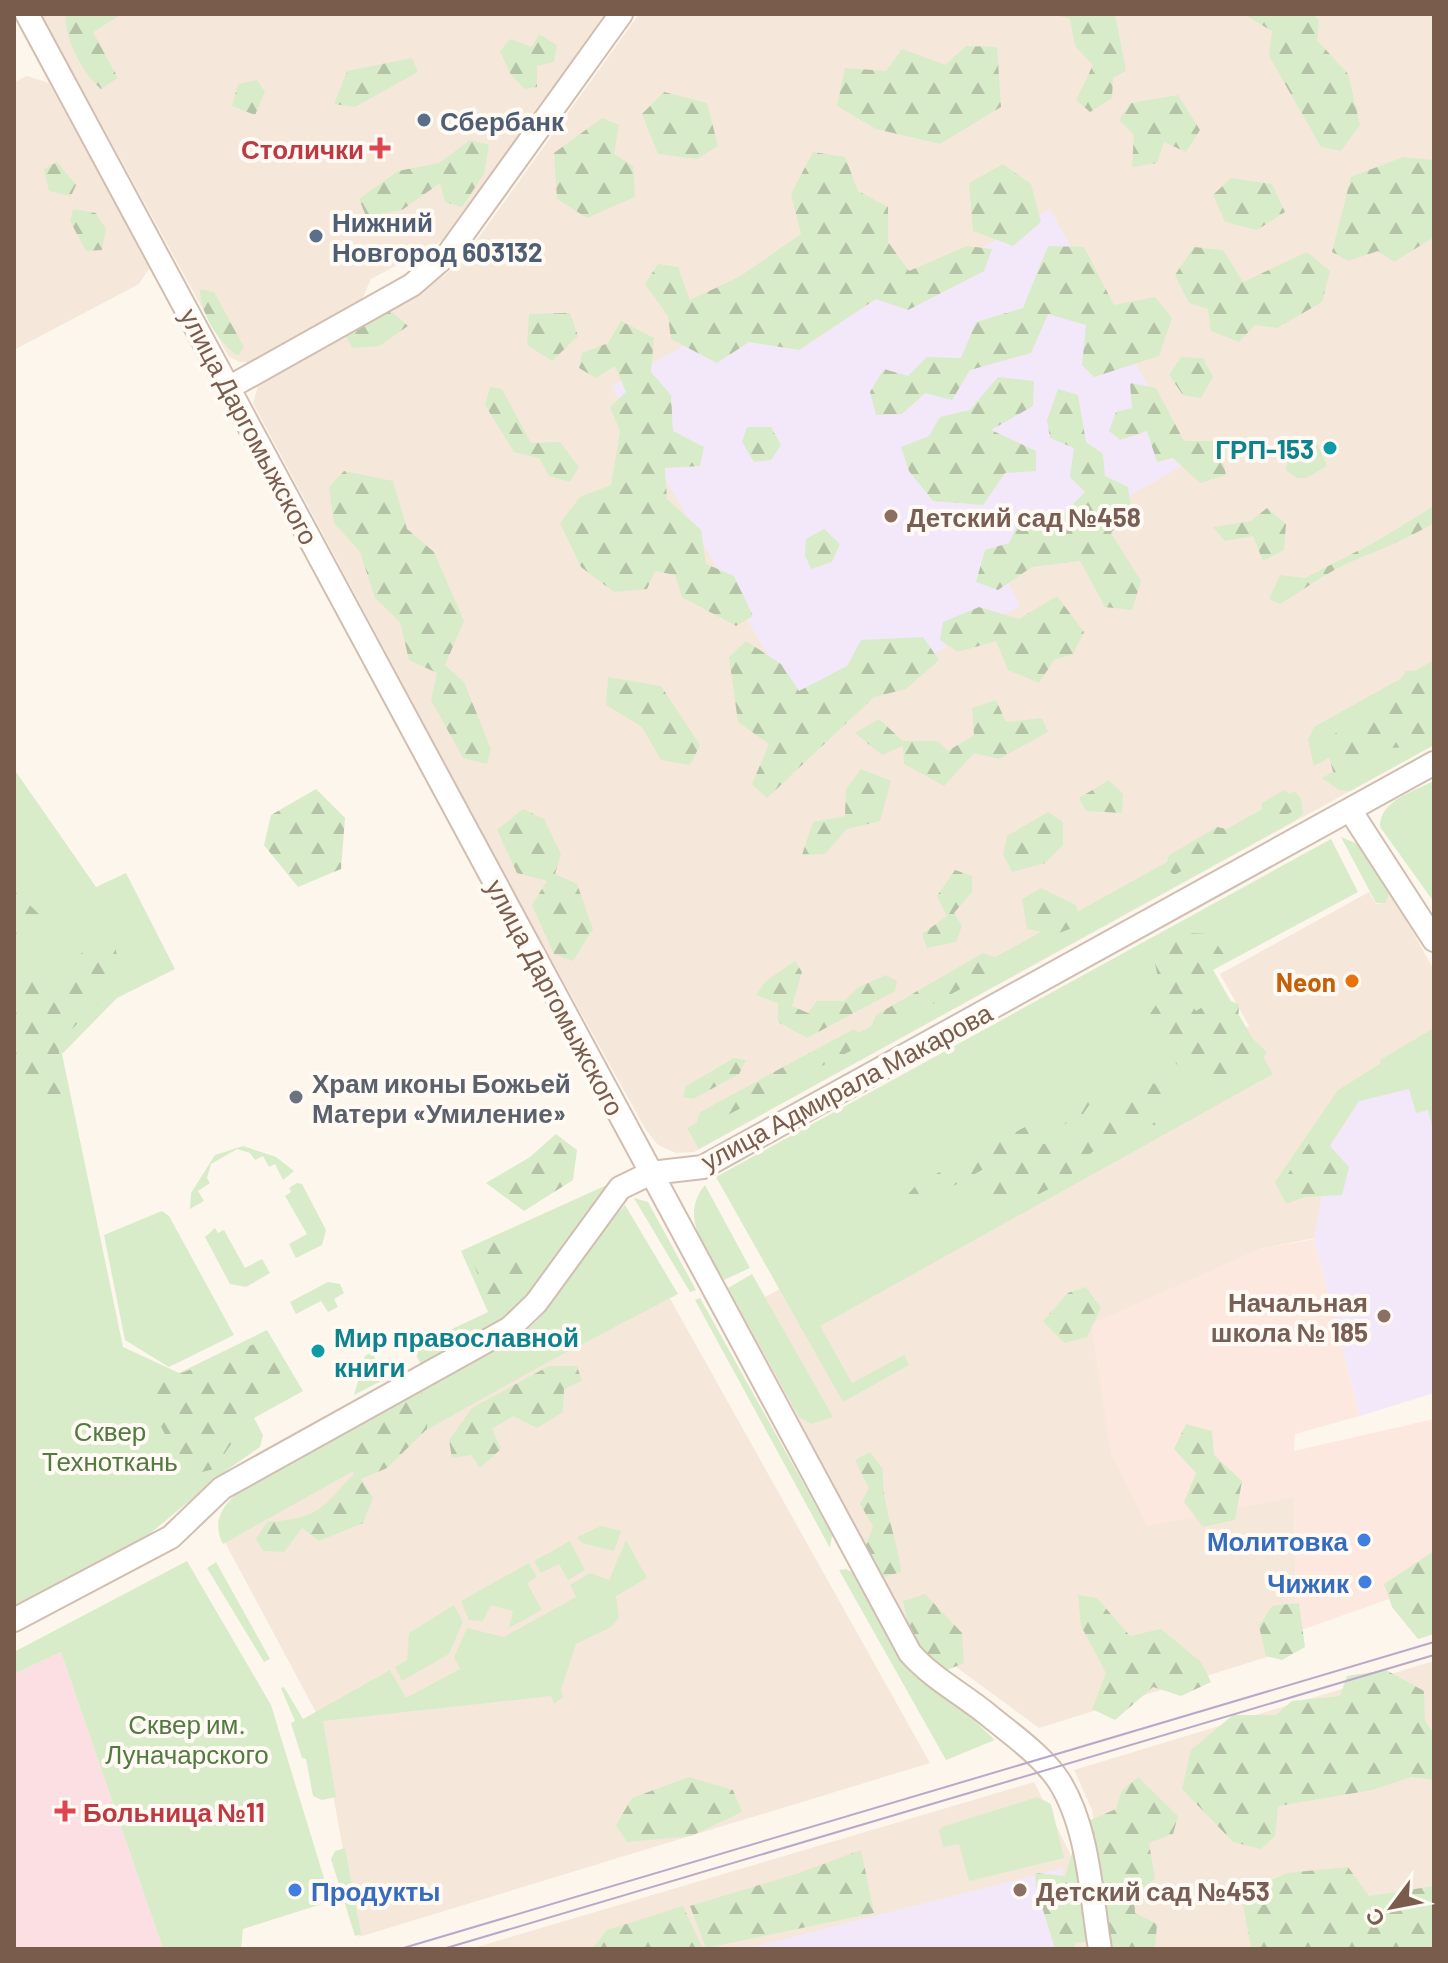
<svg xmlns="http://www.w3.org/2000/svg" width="1448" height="1963" viewBox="0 0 1448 1963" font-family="Barlow,sans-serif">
  <defs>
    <pattern id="forest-firs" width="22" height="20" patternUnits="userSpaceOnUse" patternTransform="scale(2)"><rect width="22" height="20" fill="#d8ecc9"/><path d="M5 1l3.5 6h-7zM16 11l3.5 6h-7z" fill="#b4c2a5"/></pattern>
  </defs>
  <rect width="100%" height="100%" fill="#fdf6ec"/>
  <path fill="#f5e8da" d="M41 14H606L446 239 371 279 362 299 266 355 253 362H240L229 357Z
    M639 14H1434V745L694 1152 676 1153 658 1145 646 1130 518 900 253 403 258 386 276 374 430 286 461 262Z
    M27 76 49 83 150 267 139 284 14 350V82Z
    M1390 891 1434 970V1030L1320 1237 1259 1249 1294 1497 1296 1632 1283 1652 1039 1728 915 1637 740 1311 1249 1026 1220 974 1369 892 1376 904 1386 903Z
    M626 1220 930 1763 359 1937 319 1718 221 1535 539 1328Z
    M1434 1661V1949H1116L1092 1810 1074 1770Z
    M1034 1782 1070 1853 1087 1949H470Z"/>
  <path fill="#fde8e0" d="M1314 1239 1360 1416 1295 1434 1294 1451 1434 1419V1583L1296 1632 1294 1497 1147 1526 1111 1454 1091 1324 1259 1249Z"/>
  <path fill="#f3e8fa" d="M1050 209 1190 461 1002 570 1020 606 808 724 611 386 864 246 894 298Z
    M1434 1081V1393L1360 1416 1314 1239 1331 1144 1359 1101Z
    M1062 1868 1073 1949H745L890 1912Z"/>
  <path fill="#fbdfe3" d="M61 1652 163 1949H14V1674Z"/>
  <path fill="#d8ecc9" d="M1315 438 1327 466 1306 478H1297L1286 470 1288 457Z
    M1434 660V701L1314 766 1308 740 1314 727Z
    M1434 716V745L1350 791 1339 790 1322 778Z
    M14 769 96 887 126 873 175 969 117 998 62 1054 123 1347 179 1373 267 1330 303 1391 254 1418 263 1435 260 1447 227 1470 147 1536 14 1606Z
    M1434 781V902L1380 827C1379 801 1414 791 1434 781Z
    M1295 791 1301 799 1303 814 1294 821 699 1149 687 1128Z
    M1341 837 1360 845 1390 891 1386 903H1376Z
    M1331 839 1358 892 1213 970 1273 1074 820 1326 852 1383 904 1355 909 1365 843 1402 716 1177Z
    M1434 1028V1134L1428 1110 1416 1113 1409 1089 1359 1101 1331 1144 1321 1191 1286 1204 1275 1182 1338 1090 1380 1064V1060Z
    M243 1146 276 1157 294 1171 283 1180 275 1164 269 1167 263 1156 255 1160 250 1153 237 1149 211 1164 207 1178 210 1183 198 1191 204 1201 190 1209 191 1193 215 1155Z
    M297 1183 302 1184 326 1230 322 1245 296 1258 289 1244 307 1234 285 1196 291 1192 289 1188Z
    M609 1184 520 1303 502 1318 421 1364 412 1348 488 1312 461 1251Z
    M705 1185 750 1268 724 1280C707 1250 678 1217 705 1185Z
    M634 1198 648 1202 696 1290 690 1292Z
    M625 1205 678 1294 548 1362 223 1544C209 1517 228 1500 248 1484L523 1334 544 1313 588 1246Z
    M162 1211 169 1216 234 1335 169 1367 125 1340 104 1235Z
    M215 1228 218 1233 224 1230 245 1268 262 1259 270 1273 246 1287 230 1284 205 1237Z
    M752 1274 833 1417 811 1424 799 1417 728 1288Z
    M328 1282 340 1284 344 1293 334 1299 338 1307 328 1312 321 1301 296 1314 290 1302Z
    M700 1298 832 1535 830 1548 695 1300Z
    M372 1352 385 1379 354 1395 365 1356Z
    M601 1526 621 1531 614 1551 582 1543 577 1537Z
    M626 1540 647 1578 616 1596 619 1618 611 1627 576 1644 561 1690 563 1697 554 1704 551 1696 323 1721 336 1797 322 1800 313 1796 306 1759 302 1758 291 1723 295 1721 281 1688 284 1687 303 1719 390 1670 406 1698 460 1669 454 1657 467 1628 504 1637 576 1597 570 1585 590 1573 609 1580Z
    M570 1541 585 1570 568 1580 559 1564 541 1573 534 1561Z
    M187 1561 271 1705 331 1901 243 1929 241 1949H163L61 1652 14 1674V1652Z
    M216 1562 270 1659 264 1662 207 1568Z
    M529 1563 537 1577 527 1583 542 1610 509 1628 513 1611 491 1605 483 1621 469 1620 461 1601Z
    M846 1569 853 1573 912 1674 960 1707 995 1740 946 1760 839 1570Z
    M454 1605 463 1622 449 1654 402 1681 395 1667 407 1660 409 1633Z
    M1037 1797 1051 1804 1064 1858 969 1881 959 1844 943 1847 939 1831 942 1827Z
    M345 1848 361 1934 355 1936 331 1859 335 1851Z"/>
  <path fill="url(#forest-firs)" d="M65 14H122L93 32 118 78 101 89C81 71 66 42 65 14Z
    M1053 14H1115L1126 71 1113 78 1112 98 1090 112 1076 100 1093 65 1075 46 1070 19Z
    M1243 14H1313L1319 20 1317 40 1348 74 1360 125 1341 151 1321 147 1269 56 1272 31Z
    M539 34 557 45 554 62 537 66V87L524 89 510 73 500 51 510 39 532 47Z
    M966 46 997 47 1001 107 940 144 876 129 837 106 845 68 886 71 902 49 945 65Z
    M412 58 418 72 355 107 334 104 347 71Z
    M257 80 265 92 255 115 232 106 238 84Z
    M664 92 707 103 718 146 697 159 658 154 642 114Z
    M1178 95 1200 130 1186 152 1164 142 1157 163 1132 167 1134 135 1119 120 1131 103Z
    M602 118 619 125 614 154 633 166 635 197 587 218 557 199 554 153Z
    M470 140 489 145 484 174 462 207 445 202 440 183 402 210 366 216 359 199 398 171 439 163Z
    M813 152 845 157 858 191 888 207V242L909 271 967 246 992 249 984 271 908 310 876 299 799 350 749 342 717 363 671 339 668 316 645 284 658 264 678 267 690 300 739 277 801 234 791 194Z
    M1403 157 1434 160V237L1394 262 1378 251 1348 261 1332 252 1351 177Z
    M57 162 76 185 71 196 49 191 44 169Z
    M1003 164 1031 184 1041 222 1013 246 973 231 969 183Z
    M1231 178 1272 184 1285 212 1257 230 1225 222 1213 195Z
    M73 209 96 213 106 229 102 250 86 251 70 221Z
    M1048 246 1084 247 1114 305 1155 297 1172 318 1159 356 1094 377 1082 365 1086 325 1048 314 1031 353 970 370 952 400 925 393 902 414 876 415 870 392 884 369 908 376 927 357 961 358 976 322 1023 308Z
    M1194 247 1223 250 1243 282 1307 252 1330 271 1322 302 1277 328 1255 325 1239 342 1211 331 1208 309 1189 303 1175 275Z
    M200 289 214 292 244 347 238 356C218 342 200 313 200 289Z
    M383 304 408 326 379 346 352 348 344 332Z
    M570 313 578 336 552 361 527 345 529 314Z
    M621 321 654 338 651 372 671 395 673 431 704 447 700 466 665 468 667 499 701 530 706 564 734 576 753 616 736 626 682 597 675 575 655 571 647 589 614 592 581 567 560 523 580 497 611 485 620 431 610 407 626 392 615 366 596 378 579 368 582 353 608 343Z
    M1181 357 1203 358 1213 377 1201 398 1183 395 1169 375Z
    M998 377 1034 381 1033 406 991 430 1036 451V471L1005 473 983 505 933 501 909 471 901 447 929 436 940 417 970 410Z
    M1130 383 1156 388 1184 441H1219L1226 475 1200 483 1173 458 1157 462 1147 431 1120 440 1109 431 1116 412 1132 408Z
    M490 387 502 389 531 443 560 442 579 467 570 482 549 476 539 458 514 452 485 405Z
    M1058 389 1078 395 1086 442 1103 454 1105 476 1128 487 1131 509 1111 533 1141 581 1132 610 1105 607 1080 561 1032 567 998 590 976 582 985 550 1009 543 1023 513 1056 522 1085 492 1070 477 1074 448 1050 438 1047 420Z
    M747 427H771L781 445 771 460 754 462 742 442Z
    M344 471 393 481 407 529 434 552 464 621 445 665 464 682 491 749 487 764 463 758 431 700 437 673 409 660 400 622 375 598 360 552 334 523 329 487Z
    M1434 506V523C1408 538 1383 549 1355 560 1329 570 1304 590 1280 604L1269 599 1280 575 1305 578 1377 541Z
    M1267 508 1286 524 1284 550 1263 561 1253 536 1225 541 1213 527 1251 521Z
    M824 529 840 544 832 562 811 569 805 555 806 539Z
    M1057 596 1084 632 1073 654 1054 660 1039 683 1008 670 996 641 958 652 940 640 943 622 979 607 1019 619Z
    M923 637 939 660 906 689 874 697 767 798 752 784 769 744 738 722 729 657 746 641 781 664 799 691 847 666 861 640Z
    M1434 670V733L1409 747 1388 748 1359 776 1333 772 1326 744 1349 718 1375 714 1406 671Z
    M608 677 661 686 700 745 690 765 661 760 642 727 606 705Z
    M996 700 1006 722 1042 718 1048 732 999 759 974 753 944 786 904 764 903 746 882 755 855 733 879 719 903 741H938L948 751 974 735 972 708Z
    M861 769 891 781 880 821 847 829 825 854 802 855 813 822 845 816 846 789Z
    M1109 780 1123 794 1122 813 1086 811 1079 798Z
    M316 789 345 818 341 869 298 887 264 845 271 815Z
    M1284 790 1296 799 1292 812 1270 823 1261 819 1262 803Z
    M523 809 544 819 561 854 555 874 577 884 593 929 573 961 554 954 532 905 547 881 517 873 497 830Z
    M1048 812 1063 822V845L1045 863 1012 872 1003 854 1007 836Z
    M1217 827 1232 830 1229 846 1174 875 1166 868 1168 856Z
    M955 870 972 876V892L954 913 962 926 956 942 927 948 922 934 947 916 937 896Z
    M1041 888 1076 905 1081 925 1056 934 1027 929 1022 899Z
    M14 890 40 915 27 949 14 953Z
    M1182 933 1210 934 1225 956 1206 973 1179 988 1196 1011 1219 997 1239 1004 1238 1025 1267 1052 1250 1079C1183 1085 1178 1074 1148 1017L1162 996 1154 959Z
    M85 946 115 947 120 967 96 1005 58 1043 66 1114 18 1082 14 1058V983L27 980 65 986Z
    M983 953 997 958 992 972 883 1031 871 1027 876 1015Z
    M795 961 802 972 792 1006 808 1013 817 1001H844L857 988 886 975 897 981 895 991 807 1038 778 1022V1003L756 995 766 981Z
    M854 1029 862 1035 858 1047 703 1128 696 1125 700 1112Z
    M734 1058 746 1060 739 1074 693 1099 683 1097 686 1086Z
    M1144 1078 1168 1091 1166 1124 1126 1127 1083 1159 1067 1180 1005 1211 985 1195 992 1172 1037 1145 1071 1140 1127 1104Z
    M1082 1097 1094 1098 1083 1114 921 1204 899 1205 917 1184Z
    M1317 1132 1349 1167 1342 1195 1307 1197 1288 1193 1283 1181Z
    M556 1134 577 1150 573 1180 524 1211 486 1183 530 1157Z
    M504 1237 532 1261 516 1295 495 1315 469 1253Z
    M1086 1287 1101 1308 1087 1337 1064 1343 1043 1321 1068 1293Z
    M264 1340 284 1367 214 1469 186 1476 142 1389Z
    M549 1366H577L582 1381 564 1389 563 1412 537 1428 513 1416 492 1429 501 1449 480 1468 471 1455 452 1458 449 1440 472 1408Z
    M417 1389 428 1399 427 1429 387 1468 361 1479 373 1498 363 1523 319 1541 302 1528 284 1552 263 1551 256 1539 267 1522C320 1518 319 1510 354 1474L347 1456 360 1419Z
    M1186 1424 1212 1431 1214 1455 1242 1481 1235 1520 1203 1527 1184 1502 1196 1473 1174 1449Z
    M870 1452 883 1469C881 1506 897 1535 901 1572L880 1578 864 1549 873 1526 860 1504 869 1488 855 1460Z
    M1434 1551V1634L1418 1639 1392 1607 1384 1584Z
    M925 1594 962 1633 964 1663 942 1672 912 1642 903 1601Z
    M1078 1595 1097 1598 1130 1636 1161 1629 1201 1662 1211 1682 1181 1696 1153 1687 1115 1720 1092 1709 1106 1673 1081 1626Z
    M1299 1603 1305 1647 1282 1660 1266 1656 1259 1626 1272 1606Z
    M1386 1670 1424 1691 1425 1721 1434 1734V1780L1412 1777 1372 1790 1278 1806 1275 1836 1261 1849 1233 1842 1182 1789 1191 1750 1233 1715H1276L1292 1701 1340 1696 1347 1676Z
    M689 1777 733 1790 742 1812 691 1836 627 1842 616 1825 632 1798Z
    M1138 1777 1178 1816 1173 1834 1149 1843 1155 1879 1134 1895 1135 1913 1157 1924 1155 1949H1113L1107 1939 1075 1943V1949H1055L1036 1887 1035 1873 1065 1876 1081 1824 1116 1809 1122 1790Z
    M861 1850 874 1913 706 1948 690 1906 799 1873Z
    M1348 1867 1369 1896 1434 1886V1949L1251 1948 1241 1894 1287 1873Z
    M683 1906 703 1949H592L607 1930Z"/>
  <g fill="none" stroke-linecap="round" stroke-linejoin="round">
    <defs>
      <path id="street" d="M27 14 910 1653C932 1678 961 1693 987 1714 1011 1734 1042 1755 1059 1781 1089 1828 1091 1896 1100 1949
        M230 387 412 285 449 253 621 14
        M1350 810 1434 940
        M14 1620 171 1537 222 1488 510 1328 536 1303 620 1188 651 1173 703 1167 1434 763"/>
    </defs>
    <use href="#street" stroke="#d1beb0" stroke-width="26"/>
    <use href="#street" stroke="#fff" stroke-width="22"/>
    <path stroke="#b9a8c9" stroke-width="2" d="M400 1949 1434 1642
      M443 1949 1434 1655"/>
  </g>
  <g fill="#5c6f8a" stroke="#fffaf3" stroke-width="3">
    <circle cx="424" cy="120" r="8"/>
    <circle cx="316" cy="236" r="8"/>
  </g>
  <g fill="#e0444e" stroke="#fffaf3" stroke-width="3">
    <path d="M376 136h8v8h8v8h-8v8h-8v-8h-8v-8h8z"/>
    <path d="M61 1799h8v8h8v8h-8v8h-8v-8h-8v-8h8z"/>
  </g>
  <g fill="#0f9aa8" stroke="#fffaf3" stroke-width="3">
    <circle cx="1330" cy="448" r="8"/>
    <circle cx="318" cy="1351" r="8"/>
  </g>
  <g fill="#8d6e63" stroke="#fffaf3" stroke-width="3">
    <circle cx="891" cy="516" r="8"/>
    <circle cx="1384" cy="1316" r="8"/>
    <circle cx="1020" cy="1890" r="8"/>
  </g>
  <circle fill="#e8710a" stroke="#fffaf3" stroke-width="3" cx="1352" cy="981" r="8"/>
  <circle fill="#6b7280" stroke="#fffaf3" stroke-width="3" cx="296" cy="1097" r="8"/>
  <g fill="#3f7fe0" stroke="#fffaf3" stroke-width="3">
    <circle cx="1364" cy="1540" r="8"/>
    <circle cx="1365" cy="1582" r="8"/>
    <circle cx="295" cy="1890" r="8"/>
  </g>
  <g text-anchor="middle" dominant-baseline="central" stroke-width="8" stroke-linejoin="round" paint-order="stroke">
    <g font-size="26" font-weight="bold" fill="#4e5e75" stroke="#fffaf3" text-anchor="start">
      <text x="440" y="120">Сбербанк</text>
      <text x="332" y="221">Нижний<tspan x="332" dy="30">Новгород 603132</tspan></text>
    </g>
    <g font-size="26" font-weight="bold" fill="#be3a42" stroke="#fffaf3" text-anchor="end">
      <text x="364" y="148">Столички</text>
      <text x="83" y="1811" text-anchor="start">Больница №11</text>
    </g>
    <g font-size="26" fill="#7a5c4d" stroke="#fffaf3">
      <text transform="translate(250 426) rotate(62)">улица Даргомыжского</text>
      <text transform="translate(556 997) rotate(62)">улица Даргомыжского</text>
      <text transform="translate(846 1086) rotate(-28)">улица Адмирала Макарова</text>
    </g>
    <g font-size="26" font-weight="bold" fill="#0d838f" stroke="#fffaf3" text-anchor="end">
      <text x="1314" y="448">ГРП-153</text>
      <text x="334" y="1336" text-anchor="start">Мир православной<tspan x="334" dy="30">книги</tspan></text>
    </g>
    <g font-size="26" font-weight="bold" fill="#785e54" stroke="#fffaf3" text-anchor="start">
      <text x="907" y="516">Детский сад №458</text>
      <text x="1368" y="1301" text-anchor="end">Начальная<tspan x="1368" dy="30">школа № 185</tspan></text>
      <text x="1036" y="1890">Детский сад №453</text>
    </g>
    <g font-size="26" font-weight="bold" fill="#c56008" stroke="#fffaf3" text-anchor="end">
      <text x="1336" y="981">Neon</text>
    </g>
    <g font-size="26" font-weight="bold" fill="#5b616d" stroke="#fffaf3" text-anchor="start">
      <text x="312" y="1082">Храм иконы Божьей<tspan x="312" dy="30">Матери «Умиление»</tspan></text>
    </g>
    <g font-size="26" fill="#537a41" stroke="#fffaf3">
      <text x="110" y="1430">Сквер<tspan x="110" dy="30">Техноткань</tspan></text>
      <text x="187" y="1723">Сквер им.<tspan x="187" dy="30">Луначарского</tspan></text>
    </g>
    <g font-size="26" font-weight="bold" fill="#366cbe" stroke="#fffaf3" text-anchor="end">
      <text x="1348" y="1540">Молитовка</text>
      <text x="1349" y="1582">Чижик</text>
      <text x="311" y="1890" text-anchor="start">Продукты</text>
    </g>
  </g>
  <rect width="1448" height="1963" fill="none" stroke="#7a5c4d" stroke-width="32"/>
  <g transform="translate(1392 1907) rotate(238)" stroke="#fffaf3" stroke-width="6" paint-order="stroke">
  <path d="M0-6L14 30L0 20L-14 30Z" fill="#7a5c4d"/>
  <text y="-12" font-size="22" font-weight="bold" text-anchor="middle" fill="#7a5c4d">С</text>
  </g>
</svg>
